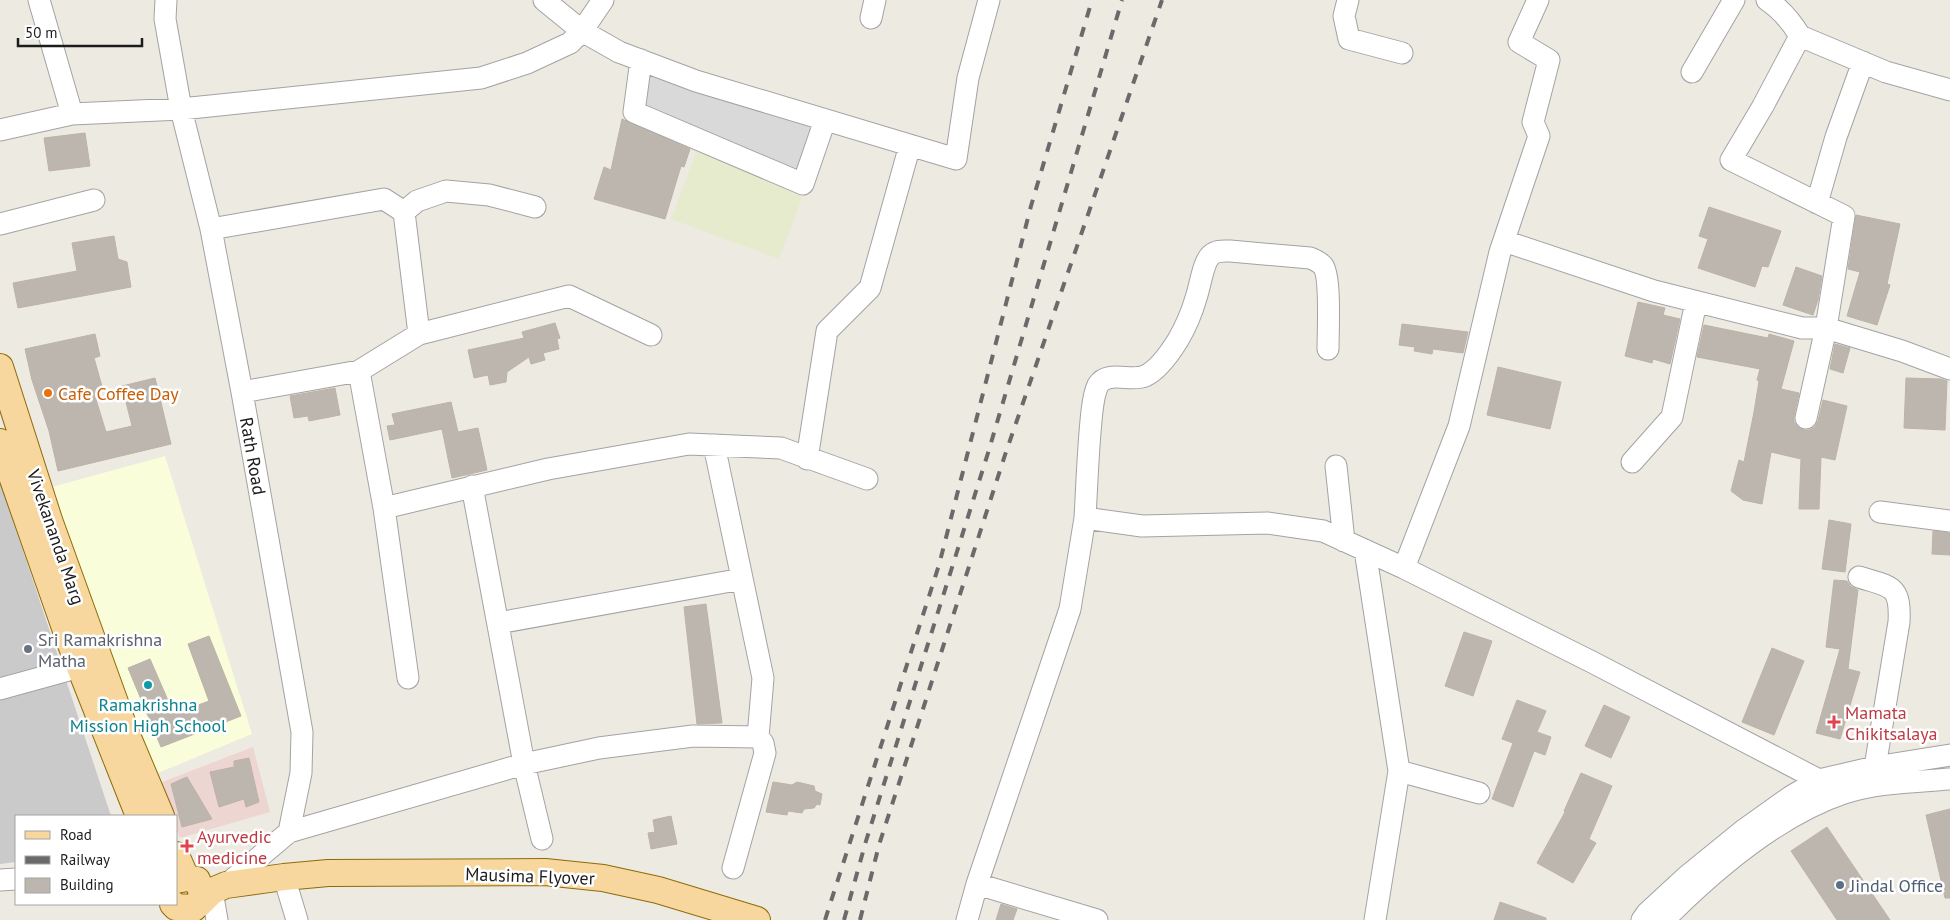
<svg xmlns="http://www.w3.org/2000/svg" width="1950" height="920" viewBox="0 0 1950 920" font-family="'PT Sans',sans-serif">
  <rect width="100%" height="100%" fill="#edeae2"/>
  <path fill="#dad9d9" d="M643 67 818 127 801 179 638 110Z"/>
  <path fill="#edd5d1" d="M253 747 270 812 180 838 176 829V816H171L157 784Z"/>
  <path fill="#fafdda" d="M165 456 252 734 153 775 48 488Z"/>
  <path fill="#cacaca" d="M0 481 111 816H16V862L0 864Z"/>
  <path fill="#e7ebcd" d="M697 150 805 190 779 259 671 219Z"/>
  <path fill="#bdb6af" stroke="#beb2a5" d="M622 119 690 149 684 167 681 166 665 219 594 199 604 167 611 170Z
    M85 133 90 166 49 171 44 138Z
    M1709 207 1781 231 1768 267 1762 266 1755 287 1698 268 1708 239 1699 236Z
    M1856 215 1900 224 1887 284 1890 285 1877 325 1847 316 1860 272 1848 269Z
    M114 236 118 259 127 262 131 287 18 308 13 283 77 271 72 243Z
    M1796 267 1822 276 1818 300 1813 315 1783 305Z
    M1638 302 1665 308 1663 315 1680 319 1670 364 1653 359 1652 363 1625 356Z
    M555 323 560 338 557 339 559 349 543 353 545 360 531 364 529 357 507 372 506 382 490 385 488 375 474 378 468 350 524 338 522 332Z
    M1402 324 1468 332 1463 353 1433 349 1432 354 1414 351 1415 347 1399 345Z
    M1704 325 1768 338 1769 334 1794 341 1781 389 1799 393 1794 416V422L1798 427 1804 430H1809L1815 427 1818 421 1823 400 1847 406 1835 460 1821 457 1819 509H1799L1801 459 1771 452 1762 504 1743 500 1731 491 1739 460 1744 462 1754 412 1759 381 1757 380 1760 369 1697 357Z
    M95 334 100 356 94 358 103 390 94 393 106 432 132 426 122 386 155 378 171 444 58 471 49 431 32 380 25 349Z
    M1835 344 1850 348 1843 373 1830 369Z
    M1498 367 1561 382 1550 429 1487 415Z
    M1906 378 1941 379 1947 381 1945 430 1904 428Z
    M335 388 340 415 309 421 308 416 294 418 290 396Z
    M451 402 458 432 478 428 487 470 452 478 442 429 390 440 387 426 395 425 392 414Z
    M1829 520 1851 524 1845 572 1822 569Z
    M1933 531 1950 533V555L1932 554Z
    M1834 580 1847 581 1850 586 1858 590 1848 669 1860 672 1840 739 1816 733 1840 649 1826 647Z
    M706 604 716 678 722 723 697 724 684 607Z
    M1464 632 1492 641 1473 696 1445 686Z
    M209 636 241 716 161 747 128 668 150 659 174 714 209 701 188 644Z
    M1772 648 1804 661 1774 735 1742 722Z
    M1517 700 1546 711 1537 732 1551 737 1545 755 1534 751 1513 807 1492 799 1513 743 1502 739Z
    M1604 705 1630 717 1611 758 1585 746Z
    M249 758 259 802 246 807 244 799 219 807 210 772 234 767V761Z
    M1581 773 1612 786 1589 839 1596 843 1573 883 1537 863 1565 812 1564 811Z
    M187 777 212 819 182 827 171 784Z
    M773 782 792 785 797 782 814 786 815 791 822 794 820 805 817 804 814 808 804 809 802 813 788 811 787 815 766 812Z
    M1950 809V898H1945L1926 815Z
    M671 816 677 844 651 849 648 833 655 832 653 820Z
    M1827 827 1890 920H1837L1791 851Z
    M1500 902 1546 918V920H1494Z
    M1001 904 1017 909 1013 920H996Z"/>
  <g fill="none" stroke-linecap="round" stroke-linejoin="round">
    <defs>
      <path id="minor" d="M166 0 165 19 181 109 211 229 242 392 302 732 301 773 289 832 226 885
        M544 0 582 31 619 52 696 81 956 159 968 78 989 0
        M1348 0 1344 16 1349 39 1402 53
        M1767 0C1782 10 1791 21 1800 36
        M871 18 875 0
        M641 60 634 112 803 184 825 120
        M1692 72 1734 0
        M72 114 181 109 481 78 527 63 570 43 582 31 603 0
        M0 130 72 114 39 0
        M1817 203 1836 137 1863 62
        M404 212 417 201 446 191 489 195 535 207
        M0 224 94 200
        M211 229 384 199 404 212 419 334 359 371
        M1504 241 1654 291 1802 328H1826L1902 351 1950 369
        M419 334 569 296 651 335
        M242 392 359 371 384 508 548 469 689 444 781 448 867 479
        M1806 418 1826 328 1844 216 1731 160 1763 106 1800 36 1886 72 1950 90
        M714 445 763 678 758 737
        M807 459 827 331 870 288 910 145
        M1632 462 1672 417 1696 302
        M1336 466 1344 541
        M472 486 524 764 542 839
        M384 508 408 678
        M1880 512 1950 521
        M1085 518C1087 483 1088 447 1092 411 1093 403 1094 393 1098 385 1107 370 1131 382 1145 376 1158 370 1170 353 1178 340 1185 328 1192 312 1196 298 1200 287 1203 262 1211 255 1217 250 1223 251 1230 251L1310 258C1315 260 1320 262 1323 266 1331 277 1328 333 1328 349
        M1365 550 1399 771 1375 920
        M1404 568 1459 426 1500 252 1539 136 1533 122 1549 60 1519 42 1538 0
        M1859 577C1890 587 1901 584 1899 622L1875 767 1880 778
        M498 623 742 579
        M0 689 80 667
        M1399 771 1479 793
        M289 832 524 764 599 748 693 736 758 737 763 743 765 753 733 868
        M284 877 297 920
        M0 880 16 879
        M977 884 1097 920
        M212 891 217 920
        M967 920 977 884 1070 609 1085 518 1142 526 1267 523 1323 531 1404 568 1592 662 1819 780
        M1642 920 1647 913 1686 877 1745 829 1790 797 1819 780 1875 767 1950 755
        M1664 920C1713 871 1778 815 1844 793 1878 782 1915 782 1950 779"/>
      <path id="major" d="M0 367 49 520 126 733 161 816
        M0 442 70 642 139 816
        M176 855 186 878
        M173 904 176 907 194 908 202 898 201 890 197 880 187 878 176 880
        M199 904 212 891 226 885 284 877 328 873 545 872 603 878 658 890 757 920"/>
    </defs>
    <use href="#minor" stroke="#a3a3a3" stroke-width="23"/>
    <use href="#major" stroke="#8d6b07" stroke-width="28"/>
    <use href="#minor" stroke="#fff" stroke-width="21"/>
    <use href="#major" stroke="#f7d79d" stroke-width="26"/>
    <path stroke="#6a6a6a" stroke-width="4" stroke-dasharray="10 10" stroke-linecap="butt" d="M825 920 939 565 1031 206 1092 0
      M844 920 866 841 988 453 1122 0
      M860 920 879 845 1005 455 1162 0"/>
  </g>
  <circle fill="#e8710a" stroke="#fff" stroke-width="2" cx="48" cy="393" r="5"/>
  <circle fill="#6b7280" stroke="#fff" stroke-width="2" cx="28" cy="649" r="5"/>
  <circle fill="#0f9aa8" stroke="#fff" stroke-width="2" cx="148" cy="685" r="5"/>
  <g fill="#e0444e" stroke="#fff" stroke-width="2">
    <path d="M1831.5 714.5h5v5h5v5h-5v5h-5v-5h-5v-5h5z"/>
    <path d="M184.5 838.5h5v5h5v5h-5v5h-5v-5h-5v-5h5z"/>
  </g>
  <circle fill="#5c6f8a" stroke="#fff" stroke-width="2" cx="1840" cy="885" r="5"/>
  <g text-anchor="middle" dominant-baseline="central" stroke-width="5" stroke-linejoin="round" paint-order="stroke">
    <g font-size="18" fill="#c56008" stroke="#fff" text-anchor="start">
      <text x="58" y="393">Cafe Coffee Day</text>
    </g>
    <g font-size="18" fill="#1c1c1c" stroke="#fff">
      <text transform="translate(253 456) rotate(80)">Rath Road</text>
      <text transform="translate(56 537) rotate(71)">Vivekananda Marg</text>
      <text transform="translate(530 876) rotate(2)">Mausima Flyover</text>
    </g>
    <g font-size="18" fill="#5b616d" stroke="#fff" text-anchor="start">
      <text x="38" y="639">Sri Ramakrishna<tspan x="38" dy="21">Matha</tspan></text>
    </g>
    <g font-size="18" fill="#0d838f" stroke="#fff">
      <text x="148" y="704">Ramakrishna<tspan x="148" dy="21">Mission High School</tspan></text>
    </g>
    <g font-size="18" fill="#be3a42" stroke="#fff" text-anchor="start">
      <text x="1845" y="712">Mamata<tspan x="1845" dy="21">Chikitsalaya</tspan></text>
      <text x="197" y="836">Ayurvedic<tspan x="197" dy="21">medicine</tspan></text>
    </g>
    <g font-size="18" fill="#4e5e75" stroke="#fff" text-anchor="start">
      <text x="1850" y="885">Jindal Office</text>
    </g>
  </g>
  <rect x="15" y="815" width="162" height="90" fill="#ffffff" stroke="#a4a4a4"/>
  <rect x="25" y="831" width="25" height="8" fill="#f7d79d" stroke="#a4a4a4"/>
  <text x="60" y="840" font-size="15" fill="#1c1c1c">Road</text>
  <rect x="25" y="856" width="25" height="8" fill="#6a6a6a" stroke="#a4a4a4"/>
  <text x="60" y="865" font-size="15" fill="#1c1c1c">Railway</text>
  <rect x="25" y="878" width="25" height="15" fill="#bdb6af" stroke="#a4a4a4"/>
  <text x="60" y="890" font-size="15" fill="#1c1c1c">Building</text>
  <path d="M18 38v8h124v-8" fill="none" stroke="#1c1c1c" stroke-width="2.5"/>
  <text x="25" y="38" font-size="15" fill="#1c1c1c" stroke="#ffffff" stroke-width="4" paint-order="stroke">50 m</text>
</svg>
